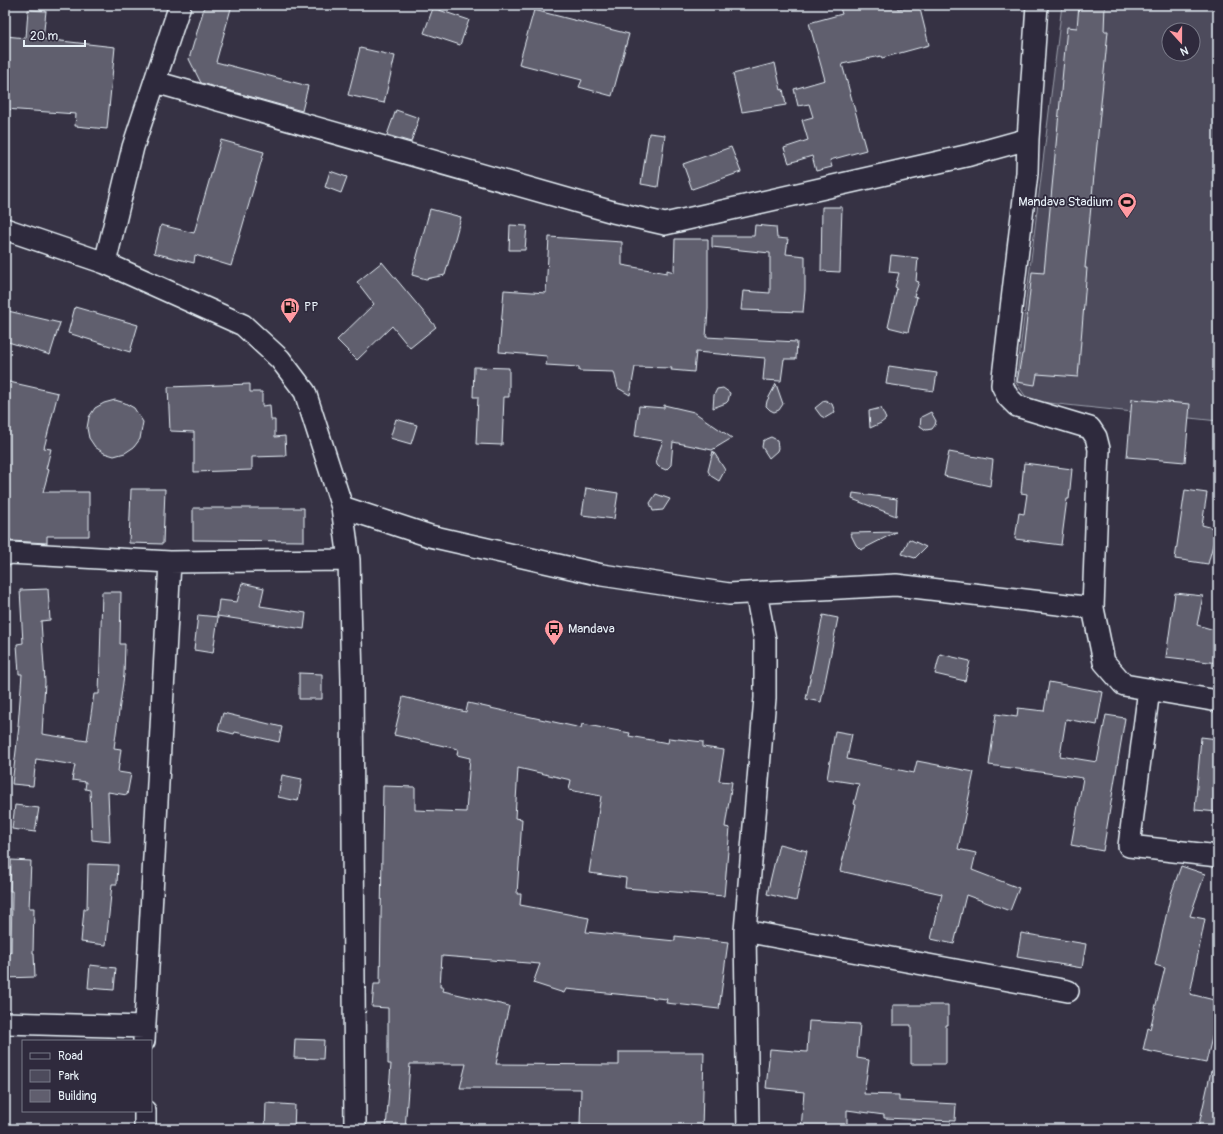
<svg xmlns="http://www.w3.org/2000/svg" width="1223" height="1134" viewBox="0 0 1223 1134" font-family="Pangolin,sans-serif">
  <rect width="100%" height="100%" fill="#363244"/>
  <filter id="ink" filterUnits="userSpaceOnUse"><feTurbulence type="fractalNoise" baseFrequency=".025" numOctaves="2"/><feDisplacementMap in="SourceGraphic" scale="8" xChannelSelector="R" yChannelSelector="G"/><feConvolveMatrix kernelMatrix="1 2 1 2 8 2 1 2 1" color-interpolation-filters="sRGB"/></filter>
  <g filter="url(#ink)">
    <path fill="#4d4b5c" stroke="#9a9eaa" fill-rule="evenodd" d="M1062 5H1218V421L1029 401 1016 383ZM1169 30H1193V54H1169Z"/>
    <path fill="#605e6e" stroke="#e8f1f8" d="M205 5H232L216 62 308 86 302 111 201 83 189 59Z
      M839 5H897L898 9 919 5 929 45 882 58 881 56 842 64 866 150 830 160 832 167 816 171 812 156 789 163 784 148 808 140 802 120 813 117 809 104 798 106 794 89 825 80 809 23 842 14Z
      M1079 5H1105L1104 31H1108L1085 268H1087L1078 377 1037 374 1035 385 1017 382 1022 354H1023L1032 272 1044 273 1067 27 1077 28Z
      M433 8 469 20 460 45 424 33Z
      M28 10 46 11 43 39 115 47 107 129 75 126 76 114 5 109V36L26 38Z
      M534 10 629 34 612 96 579 87 582 80 519 64Z
      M360 48 395 56 384 103 348 95Z
      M775 63 781 90 783 89 786 105 742 112 733 74Z
      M396 110 419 118 411 142 387 135Z
      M649 133 665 135 658 187 641 184Z
      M221 140 264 152 231 266 195 255 194 263 154 253 161 225 194 233Z
      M731 147 741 172 692 189 683 164Z
      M330 171 347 177 341 193 325 187Z
      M822 207H842L840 272 821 271Z
      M430 209 461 217 445 275 426 279 412 275Z
      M510 225 527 226 525 250H509Z
      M755 225 776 227 777 238 788 239 786 254 805 256V290L803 312 741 310 743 291 770 293V253L712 247V236H754Z
      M549 237 622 242V265L667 273V270L674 272 675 239H708V309L706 337 797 342 796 359H784L781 381 763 380 765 358 696 352 694 372 671 370 672 368 635 367 630 395 618 388 614 372 579 371V367L546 365 547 356 499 352 504 290 546 293Z
      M891 255 918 258 916 281 919 282 914 296 917 297 908 332 888 327 897 288 895 287 899 273 889 272Z
      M382 262 436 327 410 348 392 326 357 360 337 340 374 304 357 282Z
      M75 307 138 325 130 352 68 333Z
      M8 311 60 323 50 355 5 341V321Z
      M889 366 937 373 934 391 886 384Z
      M474 367 509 368V397H504L502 445 476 444 478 397H473Z
      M5 381 58 393 44 448 51 449 46 469 49 470 43 492H89V536H47V543L11 541 5 542 8 486 5 485Z
      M250 384V392H262V406L270 405 271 420H275V437L285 436 286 456 252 457V470L194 472V432L170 431 168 387Z
      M776 384 783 404 779 410 774 412 770 410 766 406 767 401Z
      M723 388 730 393 728 401 726 403 713 408 714 395 717 389Z
      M1132 399 1190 404 1185 462 1127 457Z
      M115 400 125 403 134 408 143 422 140 439 134 447 125 453 114 456 104 453 95 447 89 438 87 428 89 417 95 408 104 403Z
      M825 400 832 404 835 412 825 418 821 416 815 408Z
      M664 405 694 412 732 438 712 450 673 442 671 465 666 470 659 467 657 465 656 459 663 441 635 436 639 406 664 408Z
      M881 408 886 419 881 423 870 428 869 411Z
      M931 412 936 421 935 425 932 429 926 430 920 426 921 417Z
      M396 419 417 425 411 444 390 438Z
      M771 437 777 440 778 448 777 451 769 458 762 447 763 441 766 439Z
      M713 451 725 470 719 481 711 476 708 471Z
      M949 452 993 460 990 486 944 476Z
      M1024 463 1072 469 1069 499H1067L1061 545 1015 539 1019 513 1024 514 1027 494 1021 493Z
      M586 488 618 493 614 519 582 515Z
      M131 489H165L163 544 129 543Z
      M1185 490 1207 493 1202 525 1217 529 1208 564 1175 559Z
      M853 493 897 499 896 516 852 499Z
      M656 494 670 499 663 510 653 511 650 503Z
      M193 508H304V541L193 540Z
      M896 532 861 550 856 545 850 533Z
      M909 539 926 547 915 558 902 554Z
      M242 583 264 588 260 606 306 613 304 629 217 616 219 600 237 602Z
      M48 589 50 620 41 621 45 682 42 734 87 741 94 694H99L102 592H121L120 644H125L124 675 114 748 121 749 118 772 131 774 127 795 108 792 110 842 92 840 90 790 85 789 86 782 72 780 75 765 36 759 33 786 12 784 19 726H18L22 674H19L17 644 23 643 20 590Z
      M1175 593 1203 596 1197 625 1218 631V663L1166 657Z
      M198 615 218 617 213 653 194 650Z
      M823 615 838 618 821 702 806 699Z
      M940 654 970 661 965 681 935 674Z
      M299 673 322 674V699H299Z
      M1049 682 1103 692 1097 725 1066 719 1060 756 1097 762 1106 715 1125 718 1103 851 1071 845 1083 778 989 765 996 714 1017 717 1018 708 1044 711Z
      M403 697 466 712 468 703 581 728 582 724 630 733 629 736 668 743 669 738 703 742V747L724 750 719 781 732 782 725 827 730 828 724 896 625 888 626 878 589 873 601 796 569 790 571 780 518 768 515 818 522 819 517 894H521L520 905 589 918 586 932 675 941V936L728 942 719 1009 666 1003 667 999 566 989 564 993 533 983 540 964 442 956 440 987H444L443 991 509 1006 496 1064 619 1065V1052H704L702 1129H612V1126H580L581 1089 460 1088 466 1064H410L405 1129H386L391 1064H388V1008L372 1007 374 984H380L383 786 415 787V810L466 812 470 758 457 755 458 749 394 735Z
      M223 713 282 727 279 742 235 732 234 734 218 730Z
      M835 731 852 734 847 759 914 773 917 761 974 772 958 849 976 853 972 870 1019 888 1010 911 966 895 954 944 931 939 942 894 840 871 856 805 854 804 859 784 827 779Z
      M1201 737 1218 739V812L1195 810Z
      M282 775 302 779 298 801 278 797Z
      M15 805 39 808 35 832 12 829Z
      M779 844 807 851 796 901 767 894Z
      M11 860 31 861 29 908H34L33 953H34L35 977 5 978V953H11L12 891H10Z
      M88 864 118 865 117 884H112L106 945 81 942 84 909H87Z
      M1181 866 1205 874 1190 916 1205 919 1190 994 1218 1001V1012L1206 1063 1143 1050 1148 1028 1150 1029 1165 968 1155 965 1171 894Z
      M1021 933 1086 944 1082 968 1017 957Z
      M90 965 116 968 114 990 88 988Z
      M893 1005H948V1025H946V1064H911V1025H893Z
      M809 1021 860 1024 857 1058 869 1060 864 1094 899 1095V1101L956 1104 955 1121 884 1118V1115L847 1110V1129H801L804 1092 766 1088 770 1049 807 1052Z
      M295 1039 324 1040 323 1059 294 1058Z
      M1211 1071H1218V1129H1198Z
      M266 1103 295 1105 294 1129H265Z"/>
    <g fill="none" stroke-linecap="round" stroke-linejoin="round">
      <defs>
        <path id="minor" d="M155 82 613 212 665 224 970 155 1028 139 1037 5
          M1028 139 1027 173 1002 385 1008 397 1017 406 1090 428 1096 437 1099 449 1093 608
          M5 229 105 263 243 325 280 359 305 392 342 507 349 560 352 680 355 1129
          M105 263 133 147 180 5
          M342 507 430 536 602 575 729 594 896 585 1093 608 1104 662 1124 685 1218 701
          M5 555 10 553 170 562 349 560
          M1149 689 1129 846 1218 856
          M745 931 1068 991
          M5 1023 144 1027
          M144 1041 170 562
          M145 1111V1129
          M748 1129 745 931 765 698V640L756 593"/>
      </defs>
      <use href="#minor" stroke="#e8f1f8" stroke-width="24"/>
      <use href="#minor" stroke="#2f2a3d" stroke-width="21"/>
    </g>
  </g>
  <defs>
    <symbol id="stadium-pin" viewBox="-11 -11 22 30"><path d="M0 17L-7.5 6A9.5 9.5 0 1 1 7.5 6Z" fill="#ff9aa2" stroke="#2f2a3d"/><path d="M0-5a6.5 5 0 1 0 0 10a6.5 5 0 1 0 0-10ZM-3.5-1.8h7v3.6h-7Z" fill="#111"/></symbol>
    <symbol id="fuel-pin" viewBox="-11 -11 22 30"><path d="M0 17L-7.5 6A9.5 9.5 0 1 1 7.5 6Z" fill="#ff9aa2" stroke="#2f2a3d"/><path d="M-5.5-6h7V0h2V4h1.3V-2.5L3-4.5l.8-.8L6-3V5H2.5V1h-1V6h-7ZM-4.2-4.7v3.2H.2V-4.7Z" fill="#111"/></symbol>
    <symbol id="bus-pin" viewBox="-11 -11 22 30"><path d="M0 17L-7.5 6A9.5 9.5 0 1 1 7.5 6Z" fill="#ff9aa2" stroke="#2f2a3d"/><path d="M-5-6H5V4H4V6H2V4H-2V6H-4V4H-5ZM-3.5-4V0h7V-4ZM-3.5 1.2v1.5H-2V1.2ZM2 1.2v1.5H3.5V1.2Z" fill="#111"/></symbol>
  </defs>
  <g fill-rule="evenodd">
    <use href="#stadium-pin" x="1116" y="191" width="22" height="30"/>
    <use href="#fuel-pin" x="279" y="296" width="22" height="30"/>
    <use href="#bus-pin" x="543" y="618" width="22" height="30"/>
  </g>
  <g text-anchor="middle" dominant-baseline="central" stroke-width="3.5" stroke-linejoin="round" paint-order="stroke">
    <g font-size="13" fill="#e8f1f8" stroke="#2f2a3d" text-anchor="start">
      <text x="1113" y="202" text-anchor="end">Mandava Stadium</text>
      <text x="304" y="307">PP</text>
      <text x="568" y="629">Mandava</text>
    </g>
  </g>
  <rect width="1223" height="1134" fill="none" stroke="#2f2a3d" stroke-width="20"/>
  <rect x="10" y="10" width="1203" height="1114" fill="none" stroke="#e8f1f8" stroke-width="1.5" filter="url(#ink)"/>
  <rect x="22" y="1040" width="130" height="72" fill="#2f2a3d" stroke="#797a88"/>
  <rect x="30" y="1053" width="20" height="6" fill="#2f2a3d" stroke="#797a88"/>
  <text x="58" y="1060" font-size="12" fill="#e8f1f8">Road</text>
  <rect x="30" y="1070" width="20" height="12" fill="#4d4b5c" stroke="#797a88"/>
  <text x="58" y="1080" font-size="12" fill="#e8f1f8">Park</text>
  <rect x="30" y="1090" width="20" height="12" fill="#605e6e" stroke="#797a88"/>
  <text x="58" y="1100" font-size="12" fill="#e8f1f8">Building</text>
  <g transform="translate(1181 42) rotate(159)"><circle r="19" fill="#2f2a3d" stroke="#797a88"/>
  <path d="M0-3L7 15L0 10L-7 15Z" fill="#ff9aa2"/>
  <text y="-6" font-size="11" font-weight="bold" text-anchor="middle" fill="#e8f1f8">N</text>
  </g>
  <path d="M24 40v6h61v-6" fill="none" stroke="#e8f1f8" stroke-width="2"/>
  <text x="30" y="40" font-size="12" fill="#e8f1f8" stroke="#2f2a3d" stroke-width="3" paint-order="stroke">20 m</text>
</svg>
